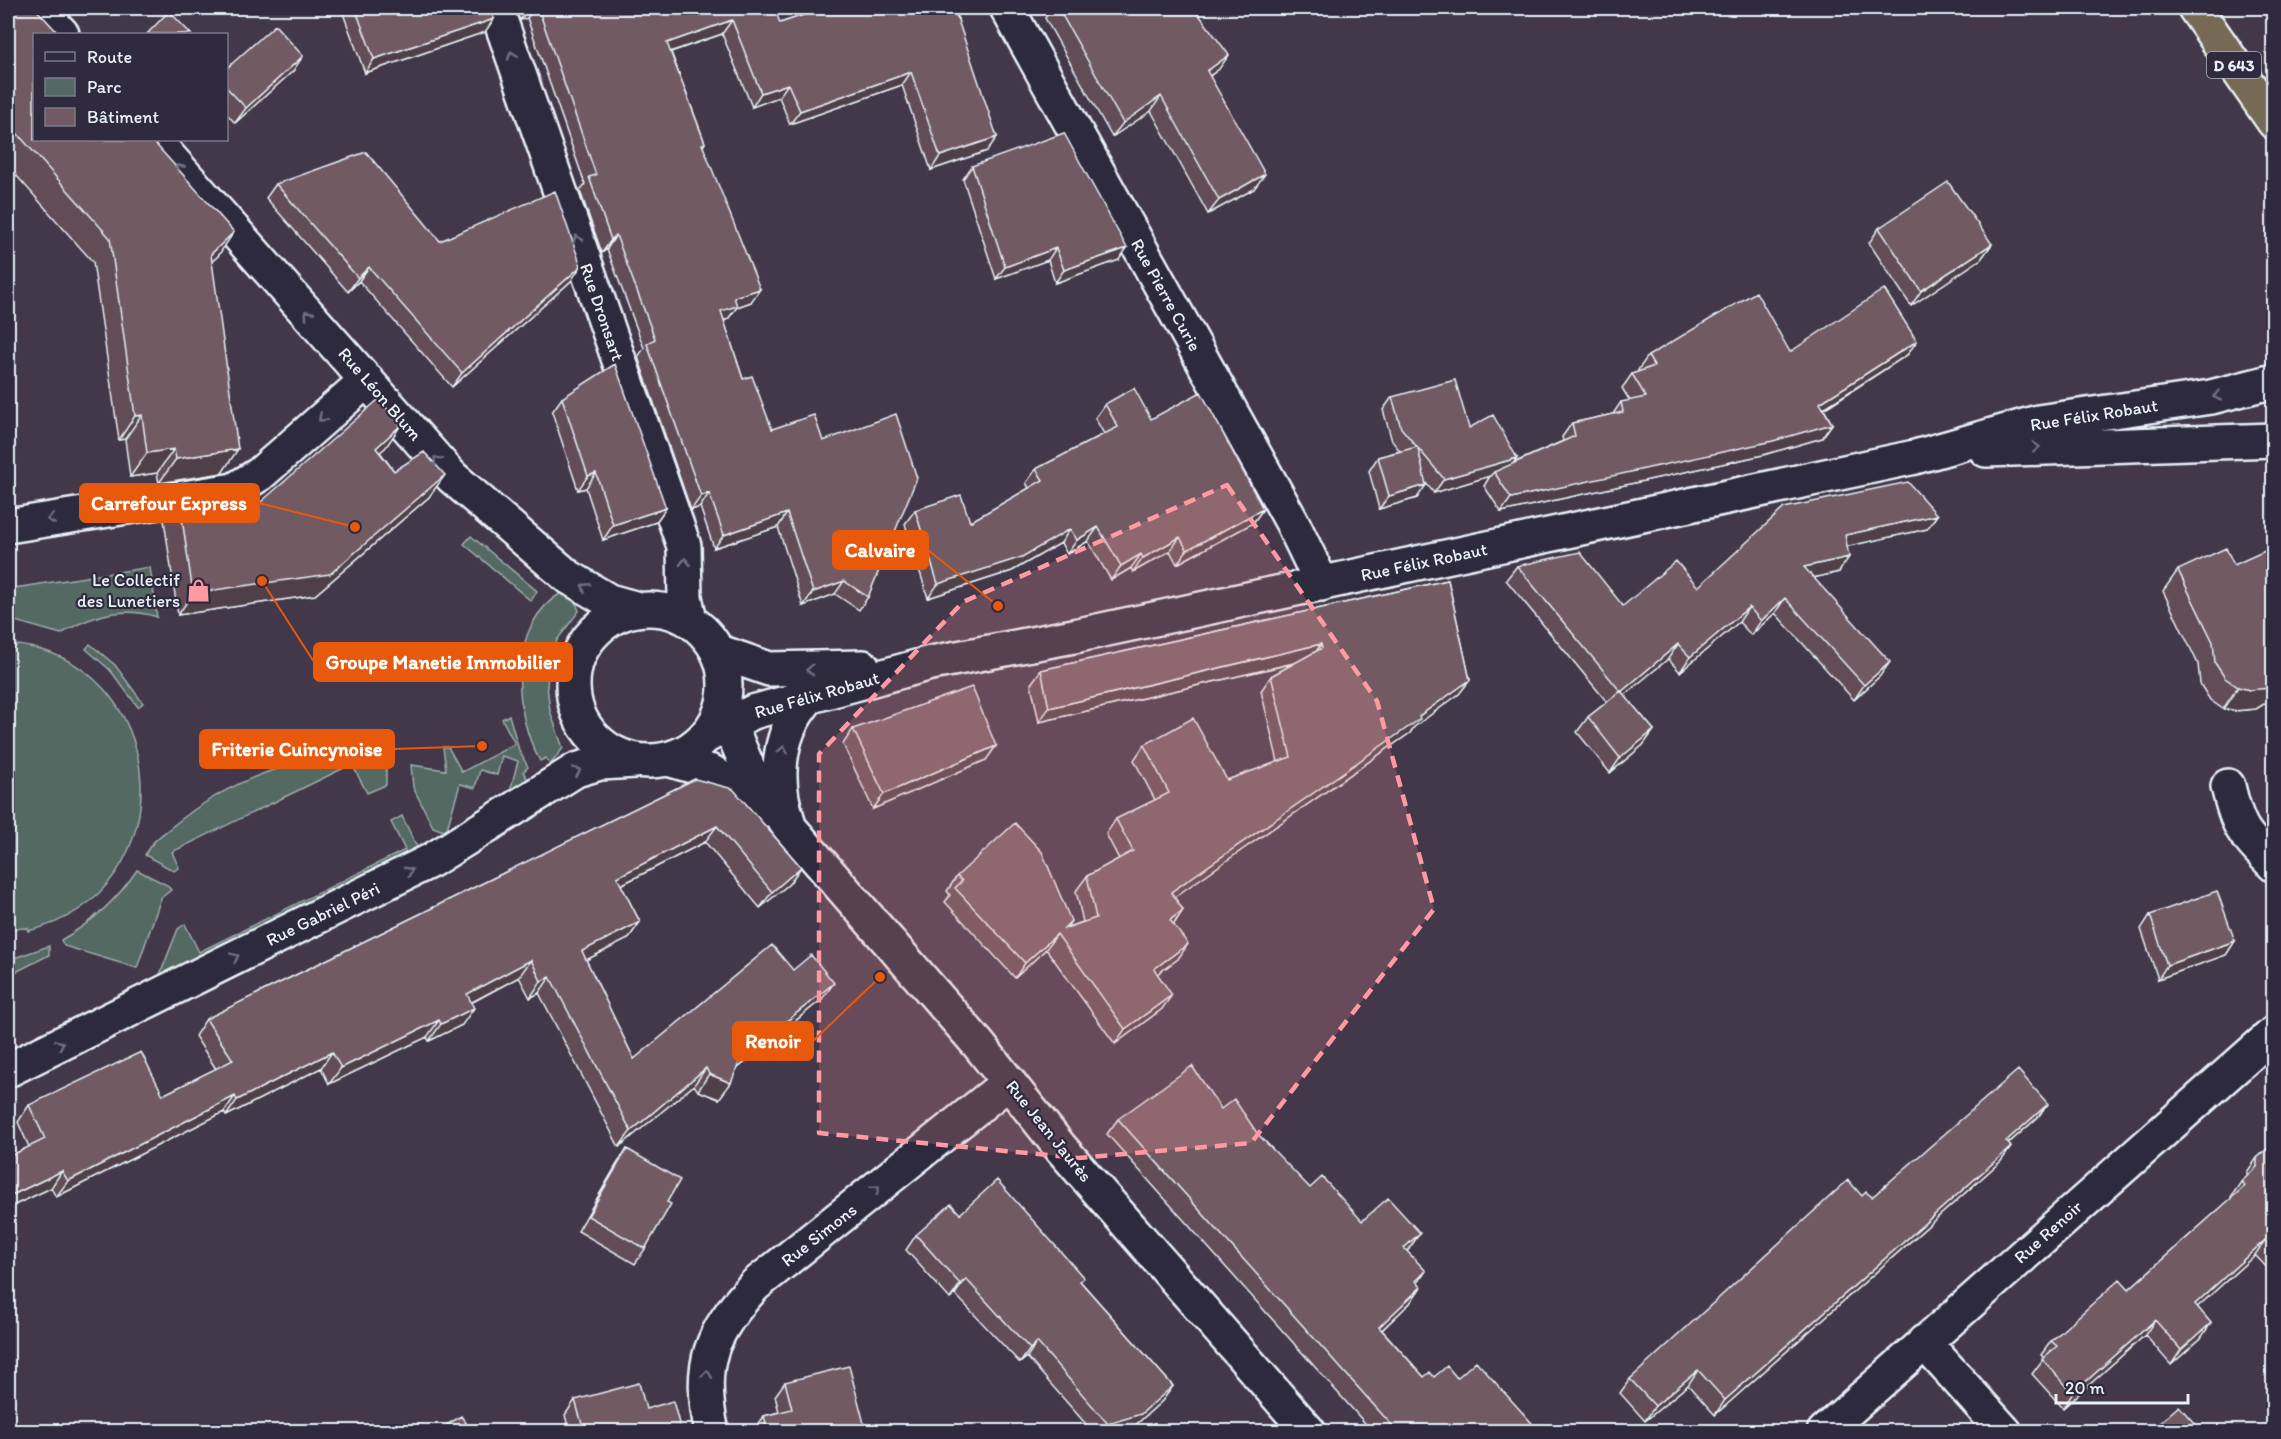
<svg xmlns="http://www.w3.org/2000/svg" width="2281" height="1439" viewBox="0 0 2281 1439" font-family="Itim,sans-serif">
  <rect width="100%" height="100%" fill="#433849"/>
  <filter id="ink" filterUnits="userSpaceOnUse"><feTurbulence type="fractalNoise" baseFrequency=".0167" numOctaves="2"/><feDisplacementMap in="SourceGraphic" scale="12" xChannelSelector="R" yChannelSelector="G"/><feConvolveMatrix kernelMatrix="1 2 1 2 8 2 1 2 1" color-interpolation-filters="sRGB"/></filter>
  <g filter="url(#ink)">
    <path fill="#546964" stroke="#9eadae" stroke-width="1.5" d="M471 536 537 591 531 601 464 544Z
      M150 567 157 617C123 606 91 615 61 634L8 619V589Z
      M563 592 575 601 579 611 557 640 549 668 547 685 550 711 563 748 550 765 546 758 540 761C512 712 507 623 563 592Z
      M8 644C173 656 190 893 28 931V928L8 929Z
      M90 644 115 665 143 703 138 707 110 670 86 649Z
      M509 715 519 750 528 767 523 772 528 779 510 791 518 761 502 756 497 775 480 770 475 788 460 784 446 832 433 827 413 787 411 765 446 770 443 747H448L462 772 515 744 502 719Z
      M342 756 386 760V785L367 793 352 764 172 852 179 868 174 871 145 855C151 841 163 834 174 825 223 785 278 762 342 756Z
      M402 816 418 849 159 977 178 929 185 924 199 952 405 850 391 822Z
      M137 870 167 885 171 890 161 898 137 968 64 946 61 940C93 922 117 900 137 870Z
      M49 946V955L8 976V960Z"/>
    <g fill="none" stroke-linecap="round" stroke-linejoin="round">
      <defs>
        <path id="minor" d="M38 8 62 34
          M496 8 684 546 685 597 690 620
          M1007 8 1292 522 1322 584
          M154 140 452 477 567 576 609 601 638 609
          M1986 450 2274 440
          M8 526 234 490 260 474 367 380
          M573 685a76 76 0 1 1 152 0a76 76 0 1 1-152 0Z
          M717 651 769 669 863 667
          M724 702 729 723 751 775 790 828 979 1045 1060 1147 1309 1432
          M706 736 753 712 931 663 1079 635 1915 457 2038 422 2211 397 2274 381
          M668 759 712 772 765 809
          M2228 786C2238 829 2243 833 2274 865
          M788 821C773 777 778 729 811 695
          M8 1070 432 860 576 770 600 763 636 761
          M1924 1342 2005 1432
          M712 1432C697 1365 710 1333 755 1285L1009 1082
          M1824 1432 2274 1033"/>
        <path id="highway" d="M2195 8 2274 122"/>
      </defs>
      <use href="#minor" stroke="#e8f1f8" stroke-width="38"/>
      <use href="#highway" stroke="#e8f1f8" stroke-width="38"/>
      <use href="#minor" stroke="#2f2a3d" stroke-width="33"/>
      <use href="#highway" stroke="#776a54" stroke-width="33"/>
    </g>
    <path fill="#624d56" stroke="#e8f1f8" stroke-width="1.5" d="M8 8 218 256 212 261 222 473 159 483 157 473 130 477 125 439 119 440 93 262 8 166Z
      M341 8H490L485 32 365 73Z
      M514 8H768L769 10 780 23 825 8H978L957 15 987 151 931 170 902 85 790 124 779 97 752 107 722 34 671 52 705 143 703 147 751 302 737 307 728 319 724 321 743 379 868 597 859 610 835 594 803 606 778 527 714 548 700 507 691 510 638 357 644 348 607 249 602 253 580 191 585 184 527 18 520 20Z
      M1052 8H1194L1219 69 1210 76 1254 189 1208 214 1151 111 1112 137 1045 18Z
      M226 69 293 71 235 123 226 113Z
      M972 166 1119 260 1055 283 1048 260 996 279 963 179Z
      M276 184 440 241 571 281 452 387 359 281 348 292 266 198Z
      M1879 228 1992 244 1981 259 1911 306 1869 243Z
      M1790 352 1907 355 1824 409 1832 424 1822 438 1763 455 1501 512 1484 486 1490 476 1434 493 1425 482 1417 498 1379 509 1369 471 1378 457 1400 451 1392 441 1383 410 1392 397 1469 428 1517 458 1513 463 1563 441 1562 437 1572 423 1613 414 1621 402 1630 401 1622 388 1632 374 1639 372 1638 370 1648 356Z
      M562 398 666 508 656 522 603 540 586 488 578 490 552 412Z
      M1105 404 1151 419 1263 509 1253 523 1177 564 1170 551 1133 572 1131 568 1111 580 1088 541 1067 554 1061 543 1012 571 928 598 905 524 915 510 970 522 1029 488 1026 483 1036 469 1104 434 1095 418Z
      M386 447 380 452 394 471 429 497 315 595 178 615 164 520 179 498 246 515Z
      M1937 515 1927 529 1847 546 1839 572 1813 578 1880 676 1854 700 1775 613 1751 635 1739 622 1680 672 1668 659 1624 695 1654 730 1643 745 1610 773 1577 732 1588 717 1607 702 1506 580 1517 566 1623 606 1698 587Z
      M2274 563V697L2272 699 2256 709 2234 711 2223 709 2210 700 2200 684 2198 664 2163 591 2178 570Z
      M1448 580 1470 680 1459 694 1414 727 1410 733 1174 897 1183 910 1174 924 1178 959 1157 974 1162 1009 1115 1044 1046 949 1015 978 945 902 950 895 947 891 957 876 1071 921 1067 927 1083 922 1076 891 1087 876 1119 859 1106 834 1116 819 1155 800 1134 760 1144 745 1227 780 1278 762 1261 691 1271 676 1295 663 1039 722 1031 684 1041 670Z
      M853 729 996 746 986 760 873 809 843 744Z
      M695 779 801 867 789 884 760 908 705 842 621 885 640 922 628 939 586 960 634 1059 793 970 822 999 737 1069 719 1099 698 1091 694 1085 619 1147 539 993 530 998 519 977 471 1003 462 1025 429 1041 427 1037 329 1084 321 1068 226 1116 224 1112 56 1197 51 1188 8 1208V1157L29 1147 18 1122 29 1105 163 1095 216 1069 195 1036 206 1019Z
      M2150 915 2235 941 2226 955 2158 979 2141 929Z
      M2048 1104 2037 1118 2008 1144 2011 1147 2001 1161 1715 1415 1688 1385 1645 1421 1620 1393 1630 1379 1862 1196 1872 1197Z
      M1221 1109 1310 1188 1362 1221 1409 1249 1407 1251 1418 1283 1410 1303 1382 1330 1424 1377 1457 1378 1539 1431H1372L1107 1134 1118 1119Z
      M2274 1143V1275L2255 1255 2197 1307 2201 1338 2171 1365 2145 1335 2063 1408 2032 1374 2044 1358 2041 1355 2051 1341 2129 1289 2232 1198 2231 1197 2241 1182 2247 1177V1172L2257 1158Z
      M627 1149 667 1202 645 1249 635 1264 578 1231 617 1164Z
      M960 1214 1081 1282 1173 1386 1162 1401 1131 1429 1122 1431H1092L1027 1357 1020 1363 955 1294 950 1299 906 1250 916 1235Z
      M785 1382 866 1431H755V1430L764 1416 779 1412 775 1396Z
      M575 1400 646 1409 681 1431H569L565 1415Z"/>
    <path fill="#503f46" stroke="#e8f1f8" stroke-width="1.5" d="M529 8H535L527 18 520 20Z
      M953 8H978L944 20Z
      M494 19 485 32 365 73 374 59Z
      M732 20 722 34 658 56 667 43Z
      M1229 55 1219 69 1197 85 1207 71Z
      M303 56 293 71 235 123 246 108Z
      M911 72 902 85 790 124 800 111Z
      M788 84 779 97 752 107 761 93Z
      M1161 96 1151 111 1112 137 1123 123Z
      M997 137 987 151 931 170 940 156Z
      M1265 174 1254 189 1208 214 1219 200Z
      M234 232 218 256 194 278 211 254Z
      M616 235 607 249 602 253 611 240Z
      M1992 244 1981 259 1911 306 1921 291Z
      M1056 248 1048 260 996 279 1005 267Z
      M1127 248 1119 260 1055 283 1064 270Z
      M581 266 571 281 452 387 462 373Z
      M369 267 359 281 348 292 358 278Z
      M760 289 751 302 737 307 728 319 711 325 721 311 734 297Z
      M1917 341 1907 355 1810 417 1820 403Z
      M142 415 125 439 119 440 135 416Z
      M1832 424 1822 438 1763 455 1501 512 1511 498Z
      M401 425 386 447 361 469 376 448Z
      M174 449 157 473 130 477 147 453Z
      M238 449 222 473 159 483 176 459Z
      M1517 458 1508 471 1494 472 1490 476 1434 493 1444 479Z
      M596 473 586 488 578 490 588 476Z
      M445 475 429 497 315 595 178 615 193 593Z
      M1426 485 1417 498 1379 509 1389 496Z
      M709 493 700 507 691 510 701 496Z
      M666 508 656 522 603 540 613 525Z
      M1263 509 1253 523 1177 564 1187 550Z
      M787 513 778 527 714 548 724 535Z
      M1937 515 1927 529 1835 549 1845 535Z
      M1098 527 1088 541 1067 554 1077 540Z
      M1070 529 1061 543 1012 571 928 598 938 584Z
      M1180 537 1170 551 1133 572 1143 558Z
      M1141 554 1131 568 1111 580 1121 566Z
      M1849 557 1839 572 1794 582 1804 567Z
      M844 581 835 594 803 606 813 592Z
      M1785 598 1775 613 1751 635 1761 621Z
      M1749 607 1739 622 1680 672 1690 657Z
      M1321 644 1311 659 1039 722 1049 708Z
      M1678 644 1668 659 1611 706 1621 692Z
      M1890 662 1880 676 1854 700 1864 685Z
      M1470 680 1459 694 1414 727 1410 733 1160 907 1171 892Z
      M2274 686V697L2272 699 2256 709 2234 711 2223 709 2238 687Z
      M1654 730 1643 745 1610 773 1620 758Z
      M996 746 986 760 873 809 884 794Z
      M717 826 705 842 605 893 617 877Z
      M801 867 789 884 760 908 772 892Z
      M1183 910 1173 925 1170 920Z
      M640 922 628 939 570 968 582 951Z
      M1057 934 1046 949 1015 978 1025 963Z
      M2235 941 2226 955 2158 979 2167 965Z
      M1188 944 1178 959 1143 984 1154 969Z
      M531 960 519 977 455 1011 467 994Z
      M550 977 539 993 530 998 541 981Z
      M834 983 822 999 729 1075 741 1058Z
      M1172 995 1162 1009 1115 1044 1125 1029Z
      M474 1008 462 1025 429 1041 441 1024Z
      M439 1020 427 1037 329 1084 341 1068Z
      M332 1052 321 1068 226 1116 237 1100Z
      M706 1068 694 1085 619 1147 631 1131Z
      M709 1074 731 1083 719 1099 698 1091Z
      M235 1096 224 1112 56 1197 68 1181Z
      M2048 1104 2037 1118 1995 1155 2006 1141Z
      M2011 1147 2001 1161 1715 1415 1725 1400Z
      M62 1171 51 1188 8 1208V1197Z
      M1420 1233 1409 1249 1393 1263 1404 1248Z
      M2265 1240 2255 1255 2184 1319 2195 1304Z
      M1426 1271 1415 1287 1416 1281Z
      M966 1279 955 1294 950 1299 960 1284Z
      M1421 1287 1410 1303 1368 1343 1379 1327Z
      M2155 1320 2145 1335 2063 1408 2073 1393Z
      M2211 1323 2201 1338 2171 1365 2181 1350Z
      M1037 1342 1027 1357 1020 1363 1030 1349Z
      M1698 1370 1688 1385 1645 1421 1655 1406Z
      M1173 1386 1162 1401 1131 1429 1122 1431H1103L1108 1424Z"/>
    <path fill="#725a64" stroke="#e8f1f8" stroke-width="1.5" d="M8 8H35L59 34H34V140H152L234 232 211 254 238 449 176 459 174 449 147 453 142 415 135 416 110 238 8 123Z
      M355 8H490L494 19 374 59Z
      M538 8H768L769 10 775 9 780 23 825 8H954L997 137 940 156 911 72 800 111 788 84 761 93 732 20 667 43 705 143 702 144 760 289 734 297 737 306 721 311 743 379 752 376 772 429 814 415 823 441 896 414 917 478 868 597 844 581 813 592 787 513 724 535 709 493 701 496 647 344 655 339 616 235 611 240 589 177 596 175Z
      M1058 8H1194L1229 55 1207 71 1265 174 1219 200 1161 96 1123 123Z
      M169 11 191 34H147Z
      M275 25 303 56 246 108 226 87V69Z
      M1064 133 1127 248 1064 270 1056 248 1005 267 972 166Z
      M366 152 440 241 555 191 581 266 462 373 369 267 358 278 276 184Z
      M1948 182 1992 244 1921 291 1879 228Z
      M1884 289 1917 341 1820 403 1832 424 1773 441 1511 498 1494 472 1575 436 1572 423 1623 412 1621 402 1646 397 1632 374 1654 366 1648 356 1756 292 1790 352Z
      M615 364 666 508 613 525 596 473 588 476 562 398Z
      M1455 380 1469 428 1493 415 1517 458 1444 479 1418 448 1426 485 1389 496 1378 457 1417 447 1401 428 1392 397Z
      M1134 388 1151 419 1201 392 1263 509 1187 550 1180 537 1143 558 1141 554 1121 566 1098 527 1077 540 1070 529 1022 557 938 584 915 510 961 495 970 522 1043 480 1036 469 1118 427 1105 404Z
      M379 399 401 425 376 448 394 471 424 452 445 475 330 574 193 593 179 498 242 488 246 515Z
      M1908 482 1937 515 1845 535 1849 557 1804 567 1890 662 1864 685 1785 598 1761 621 1749 607 1690 657 1678 644 1621 692 1517 566 1580 552 1623 606 1676 561 1698 587 1784 508Z
      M2226 548 2234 565 2267 550 2274 563V686L2271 688 2249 690 2238 687 2225 678 2215 663 2213 642 2178 570Z
      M1448 580 1470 680 1419 716 1420 719 1171 892 1183 910 1170 920 1188 944 1154 969 1172 995 1125 1029 1057 934 1025 963 955 888 962 881 957 876 1015 823 1042 852 1071 921 1063 929 1096 918 1087 876 1133 851 1116 819 1169 793 1144 745 1193 718 1227 780 1291 757 1271 676 1322 648 1321 644 1049 708 1041 670Z
      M972 687 996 746 884 794 853 729Z
      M1621 691 1654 730 1620 758 1588 717Z
      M695 779 733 789 801 867 772 892 717 826 617 877 640 922 582 951 634 1059 772 945 793 970 811 955 834 983 741 1058 731 1083 709 1074 706 1068 631 1131 550 977 541 981 531 960 467 994 474 1008 441 1024 439 1020 341 1068 332 1052 237 1100 235 1096 68 1181 62 1171 8 1197V1157L45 1139 29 1105 141 1052 163 1095 233 1060 206 1019Z
      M2217 891 2235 941 2167 965 2150 915Z
      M1192 1066 1221 1109 1234 1099 1257 1133 1310 1188 1322 1177 1362 1221 1388 1198 1420 1233 1404 1248 1426 1271 1416 1281 1421 1287 1379 1327 1424 1377 1430 1372 1434 1377 1447 1366 1457 1378 1476 1361 1539 1431H1458L1456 1429 1454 1431H1397L1118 1119Z
      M2018 1070 2048 1104 2006 1141 2011 1147 1725 1400 1698 1370 1655 1406 1630 1379 1848 1180 1862 1196 1866 1192 1872 1197Z
      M2274 1143V1249L2265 1240 2195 1304 2211 1323 2181 1350 2155 1320 2073 1393 2042 1359 2057 1346 2051 1341 2120 1279 2129 1289 2245 1186 2241 1182 2257 1167V1158Z
      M627 1149 680 1180 667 1202 671 1204 645 1249 588 1216Z
      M997 1180 1084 1278 1080 1281 1173 1386 1141 1414 1108 1424 1037 1342 1030 1349 966 1279 960 1284 916 1235 951 1204 960 1214Z
      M849 1366 866 1431H768L764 1416 792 1409 785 1382Z
      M639 1383 646 1409 673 1401 681 1431H584L575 1400Z
      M2179 1406 2201 1431H2150Z
      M461 1416 471 1431H437Z"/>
    <defs><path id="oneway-chevron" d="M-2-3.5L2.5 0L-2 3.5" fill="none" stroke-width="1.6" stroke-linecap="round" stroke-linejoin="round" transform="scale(1.5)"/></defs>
    <g stroke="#70707e">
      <use href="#oneway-chevron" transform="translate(512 55) rotate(-109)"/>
      <use href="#oneway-chevron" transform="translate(179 168) rotate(-132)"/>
      <use href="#oneway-chevron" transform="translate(577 239) rotate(-109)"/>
      <use href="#oneway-chevron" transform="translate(308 314) rotate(-132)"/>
      <use href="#oneway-chevron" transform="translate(2217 396) rotate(169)"/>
      <use href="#oneway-chevron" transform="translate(322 418) rotate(138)"/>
      <use href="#oneway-chevron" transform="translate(2036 447) rotate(-2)"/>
      <use href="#oneway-chevron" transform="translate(437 460) rotate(-131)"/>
      <use href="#oneway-chevron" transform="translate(51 519) rotate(172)"/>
      <use href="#oneway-chevron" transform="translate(685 562) rotate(-91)"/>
      <use href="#oneway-chevron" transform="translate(585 587) rotate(-147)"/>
      <use href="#oneway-chevron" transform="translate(810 670) rotate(178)"/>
      <use href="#oneway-chevron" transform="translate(783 750) rotate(-81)"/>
      <use href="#oneway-chevron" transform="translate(577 771) rotate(-24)"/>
      <use href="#oneway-chevron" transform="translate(409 871) rotate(-26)"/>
      <use href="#oneway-chevron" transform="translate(235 957) rotate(-26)"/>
      <use href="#oneway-chevron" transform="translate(60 1044) rotate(-26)"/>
      <use href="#oneway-chevron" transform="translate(876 1189) rotate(-38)"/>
      <use href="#oneway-chevron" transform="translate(707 1374) rotate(-83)"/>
    </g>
  </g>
  <path fill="#ff9aa2" fill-opacity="0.2" stroke="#ff9aa2" stroke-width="4.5" stroke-dasharray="12 8" stroke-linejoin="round" d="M1227 485 1377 701 1434 909 1251 1143 1079 1158 819 1133V754L963 602Z"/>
  <defs>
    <symbol id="shop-bare" viewBox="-9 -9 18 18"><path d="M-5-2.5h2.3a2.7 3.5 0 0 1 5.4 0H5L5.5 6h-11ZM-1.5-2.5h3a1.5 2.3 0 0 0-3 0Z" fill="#ff9aa2" stroke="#2f2a3d" stroke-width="2.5" paint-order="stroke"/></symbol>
  </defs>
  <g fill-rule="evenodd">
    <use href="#shop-bare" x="182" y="574" width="33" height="33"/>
  </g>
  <g text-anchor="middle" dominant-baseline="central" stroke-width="4.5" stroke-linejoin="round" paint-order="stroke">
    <rect fill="#2f2a3d" stroke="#b0b5c0" stroke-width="1.5" x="2207" y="52" width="54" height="26" rx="4.5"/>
    <g font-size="16" font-weight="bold" fill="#e8f1f8">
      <text x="2234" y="65">D 643</text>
    </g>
    <g font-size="18" fill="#e8f1f8" stroke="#2f2a3d">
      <text transform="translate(1166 295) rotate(61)">Rue Pierre Curie</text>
      <text transform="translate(602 312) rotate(71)">Rue Dronsart</text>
      <text transform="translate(380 394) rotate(49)">Rue Léon Blum</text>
      <text transform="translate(2094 415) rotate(-9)">Rue Félix Robaut</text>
      <text transform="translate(1424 562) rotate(-12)">Rue Félix Robaut</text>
      <text transform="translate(817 695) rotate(-16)">Rue Félix Robaut</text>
      <text transform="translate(323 914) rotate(-26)">Rue Gabriel Péri</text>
      <text transform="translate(1049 1131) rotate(51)">Rue Jean Jaurès</text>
      <text transform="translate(2048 1232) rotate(-42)">Rue Renoir</text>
      <text transform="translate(819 1235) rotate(-38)">Rue Simons</text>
    </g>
    <g font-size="18" fill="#e8f1f8" stroke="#2f2a3d" text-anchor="end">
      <text x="180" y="580">Le Collectif<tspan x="180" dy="21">des Lunetiers</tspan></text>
    </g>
  </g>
  <path fill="none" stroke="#e8590c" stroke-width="2" d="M355 527L259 503M998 606L928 550M262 581L314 662M482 746L394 749M880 977L813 1041"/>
  <g fill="#e8590c" stroke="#2f2a3d" stroke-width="2">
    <circle cx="355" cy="527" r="6"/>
    <circle cx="998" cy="606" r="6"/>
    <circle cx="262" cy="581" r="6"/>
    <circle cx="482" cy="746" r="6"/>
    <circle cx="880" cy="977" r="6"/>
  </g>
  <g fill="#e8590c" stroke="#e8590c" stroke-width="2">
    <rect x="80" y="484" width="179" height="38" rx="6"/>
    <rect x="833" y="531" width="95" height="38" rx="6"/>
    <rect x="314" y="643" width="258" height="38" rx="6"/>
    <rect x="200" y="730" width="194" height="38" rx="6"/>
    <rect x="733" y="1022" width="80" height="38" rx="6"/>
  </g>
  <g font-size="20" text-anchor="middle" font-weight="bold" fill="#fff">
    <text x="169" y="510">Carrefour Express</text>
    <text x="880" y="557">Calvaire</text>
    <text x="443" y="669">Groupe Manetie Immobilier</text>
    <text x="297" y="756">Friterie Cuincynoise</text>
    <text x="773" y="1048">Renoir</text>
  </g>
  <rect width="2281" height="1439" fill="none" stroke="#2f2a3d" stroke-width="30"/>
  <rect x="15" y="15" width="2251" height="1409" fill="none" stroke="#e8f1f8" stroke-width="2" filter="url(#ink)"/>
  <rect x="33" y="33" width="195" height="108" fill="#2f2a3d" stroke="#797a88" stroke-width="1.5"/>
  <rect x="45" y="52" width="30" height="9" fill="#2f2a3d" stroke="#797a88" stroke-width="1.5"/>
  <text x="87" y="63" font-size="18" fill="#e8f1f8">Route</text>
  <rect x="45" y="78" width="30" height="18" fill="#546964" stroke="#797a88" stroke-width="1.5"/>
  <text x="87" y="93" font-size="18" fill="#e8f1f8">Parc</text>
  <rect x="45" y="108" width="30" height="18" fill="#725a64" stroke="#797a88" stroke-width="1.5"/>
  <text x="87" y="123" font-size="18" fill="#e8f1f8">Bâtiment</text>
  <path d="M2056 1394v9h132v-9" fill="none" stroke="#e8f1f8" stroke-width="3"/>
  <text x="2065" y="1394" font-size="18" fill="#e8f1f8" stroke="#2f2a3d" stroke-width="4.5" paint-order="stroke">20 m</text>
</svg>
